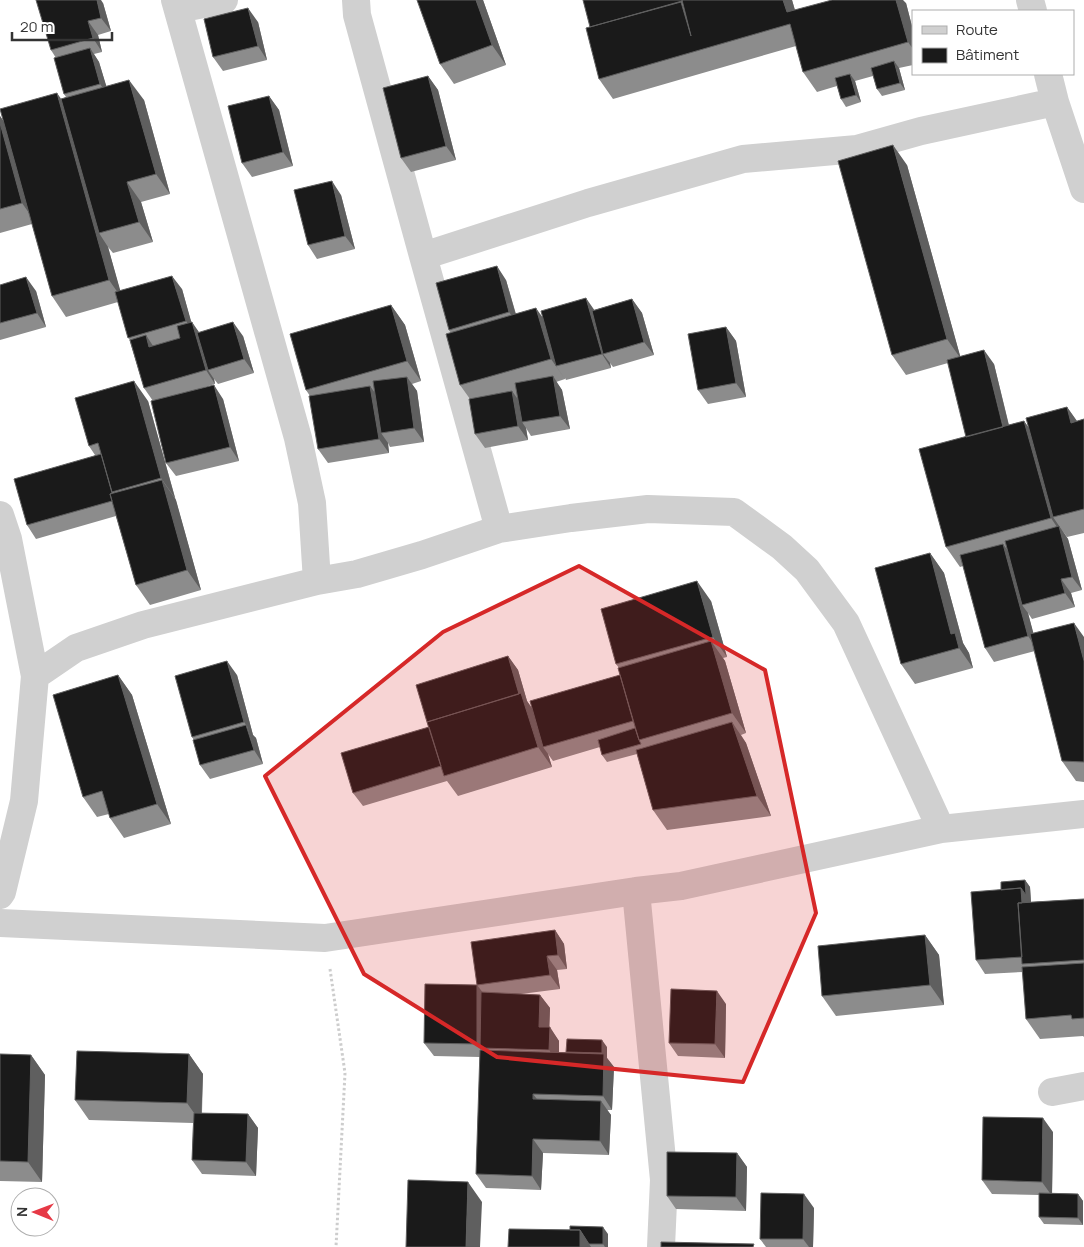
<svg xmlns="http://www.w3.org/2000/svg" width="1084" height="1247" viewBox="0 0 1084 1247" font-family="Manrope,sans-serif">
  <rect width="100%" height="100%" fill="#fff"/>
  <g fill="none" stroke-linecap="round" stroke-linejoin="round">
    <path stroke="#cdcdcd" stroke-width="3" stroke-dasharray="2.5 2.5" stroke-linecap="butt" d="M330 969 345 1073 336 1247"/>
    <path stroke="#d0d0d0" stroke-width="28" d="M175 0 298 438 312 503 317 581
      M356 0 357 15 423 256
      M1030 0 1033 11
      M178 9 224 0
      M1048 74 1055 102 1084 189
      M0 515 8 539 35 676 76 648 143 625 317 581 357 574 422 555 499 529 571 518 648 509 734 512 782 547 807 570 846 623 941 829
      M499 529 423 256 588 203 743 159 857 149 921 131 1055 102
      M636 891 664 1180 661 1247
      M0 895 2 892 24 801 35 676
      M0 923 325 938 636 891 681 886 941 829 1084 814
      M1052 1092 1084 1086"/>
  </g>
  <path fill="#8c8c8c" d="M483 0 506 65 454 84 440 64Z
    M583 0H792L795 10 906 3 913 30V65L899 68 905 90 882 96 877 89 873 76 855 81 861 102 846 107 841 99 837 86 817 92 803 72 796 46 613 99 599 79 591 27Z
    M103 3 111 31 98 35 102 52 94 54 99 62 106 86 144 100 170 194 141 202 153 242 113 253 108 247 120 291 182 289 191 322 199 333 243 336 254 373 218 384 214 379 215 384 192 391 223 399 239 461 176 476 166 463 153 401 144 388 118 302 66 317 52 296 32 224 0 233V116L3 121 66 97 64 94 56 58 51 50Z
    M258 22 267 60 223 71 213 57Z
    M428 76 438 90 456 160 411 172 401 158Z
    M269 96 279 110 293 166 252 177 242 163Z
    M907 165 960 356 994 364 1009 425 1024 421 1029 428 1067 407 1077 421 1084 419V533L1067 537 1062 530 1068 539 1082 590 1071 593 1075 607 1032 619 1028 613 1033 633 1084 637V782L1076 781 1062 761 1035 651 994 662 985 648 963 566 960 567 946 547 966 437 948 363 906 375 892 355Z
    M341 195 355 249 317 259 308 245Z
    M506 280 516 314 543 317 594 310 632 299 642 313 654 355 613 367 610 363 611 368 566 380 565 378V379L556 382 562 390 570 429 531 436 526 428 528 440 485 448 475 434 470 399 460 385 451 333 449 330Z
    M0 285 36 291 46 327 0 340Z
    M391 305 405 325 421 381 412 384 417 391 424 442 390 447 388 443 389 453 328 463 318 449 310 396 306 390Z
    M726 327 736 341 746 397 708 404 698 390Z
    M148 401 201 590 150 605 136 585 116 516 36 539 27 525 95 455 89 446Z
    M930 553 944 573 963 643 969 653 973 668 915 684 901 664Z
    M711 601 727 657 723 658 725 661 746 733 741 735 746 743 771 816 667 830 653 810 637 754 607 762 602 755 600 747 553 761 548 754 552 767 458 796 447 781 363 806 353 793 508 656 518 670 527 701 532 708 620 675 619 668 616 664Z
    M118 675 132 695 171 824 124 838 110 818 109 814 97 817 83 797Z
    M237 675 253 735 256 738 263 764 210 779 200 765 194 740 192 737Z
    M1025 880 1030 887 1031 902 1084 899V1037L1083 1036 1040 1039 1026 1019 1023 972 985 974 976 960 1001 890Z
    M555 930 564 944 567 969 557 970 560 989 521 994 540 995 550 1008 549 1027 559 1041V1052H566L607 1047V1058L614 1067 612 1110H607L611 1115 609 1155 543 1153 541 1190 486 1188 476 1174 480 1057 434 1056 424 1043 477 985Z
    M925 935 939 955 944 1005 836 1016 822 996Z
    M726 1004 725 1058 678 1056 669 1043Z
    M0 1054 31 1055 45 1075 42 1182 0 1181Z
    M189 1054 203 1074 202 1113 248 1114 258 1128 256 1176 202 1174 192 1160 193 1123 89 1120 75 1100Z
    M1053 1132 1052 1193 1078 1194 1083 1201V1225L1044 1224 1039 1217V1195L992 1194 982 1180Z
    M737 1153 747 1167 746 1211 676 1209 667 1196Z
    M814 1208 813 1247H766L760 1239Z
    M608 1234V1247H508Z"/>
  <path fill="#5f5f5f" d="M97 0H101L103 3 111 31 101 18Z
    M476 0H483L506 65 492 45Z
    M783 0H792L801 32 787 12Z
    M896 0H903L906 3 913 30V49L908 42Z
    M248 8 258 22 267 60 258 46Z
    M88 21 98 35 102 52 93 38Z
    M90 48 99 62 110 98 100 84Z
    M894 61 899 68 905 90 900 83Z
    M850 74 855 81 861 102 856 95Z
    M428 76 438 90 456 160 446 146Z
    M129 80 144 100 170 194 156 174Z
    M57 93 71 113 99 233 108 247 123 300 109 280Z
    M269 96 279 110 293 166 283 152Z
    M0 116 11 132 36 223 22 203 0 123Z
    M893 145 907 165 961 359 947 339Z
    M332 181 341 195 355 249 345 236Z
    M127 182 141 202 153 242 139 222Z
    M497 266 506 280 519 326 509 312Z
    M172 276 182 289 195 335 186 321Z
    M26 277 36 291 46 327 37 313Z
    M586 298 595 311 603 354 610 363 611 368 602 354Z
    M632 299 642 313 654 355 644 342Z
    M391 305 405 325 421 381 407 361Z
    M536 308 550 328 556 366 565 379 551 359Z
    M192 322 201 335 208 370 214 379 215 384 206 370Z
    M233 322 243 336 254 373 244 359Z
    M726 327 736 341 746 397 736 383Z
    M146 335 155 349 149 347Z
    M984 350 994 364 1014 447 1005 433Z
    M553 376 562 390 570 429 560 416Z
    M407 377 417 391 424 442 414 428Z
    M134 381 148 401 175 498 161 478Z
    M214 385 223 399 239 461 230 447Z
    M370 386 380 400 381 433 388 443 389 453 379 439Z
    M512 391 522 405V422L526 428 528 440 518 426Z
    M1067 407 1081 427 1071 423Z
    M1024 421 1038 441 1053 517 1068 539 1082 590 1072 577 1061 533 1051 518Z
    M162 480 176 500 201 590 187 570Z
    M1003 544 1013 558 1022 605 1028 613 1038 650 1028 636Z
    M930 553 944 573 963 643 969 653 973 668 959 648 951 634Z
    M1061 579 1071 593 1075 607 1065 593Z
    M697 581 711 601 727 657 713 637Z
    M1074 623 1084 637V661Z
    M711 641 725 661 746 733 732 713Z
    M508 656 518 670 527 701 535 713 543 747 548 754 552 767 538 747 520 697Z
    M227 661 237 675 253 735 256 738 263 764 254 750 247 726 244 722Z
    M118 675 132 695 171 824 157 804Z
    M732 722 746 743 771 816 757 796Z
    M1025 880 1030 887 1035 964 1026 957 1021 888Z
    M555 930 564 944 567 969 558 955Z
    M925 935 939 955 944 1005 930 985Z
    M547 956 557 970 560 989 550 975Z
    M477 985 487 998 480 1048 486 1057 477 1044Z
    M717 991 726 1004 725 1058 715 1044Z
    M540 995 550 1008 549 1040 539 1027Z
    M550 1027 559 1041V1064L549 1050Z
    M602 1040 607 1047V1058L614 1067 612 1110 603 1096 602 1059Z
    M189 1054 203 1074 201 1123 187 1103Z
    M31 1055 45 1075 42 1182 28 1162Z
    M533 1094 543 1107 533 1099Z
    M601 1101 611 1115 609 1155 600 1141Z
    M248 1114 258 1128 256 1176 246 1162Z
    M1043 1118 1053 1132 1052 1196 1042 1182Z
    M533 1139 543 1153 541 1190 532 1176Z
    M737 1153 747 1167 746 1211 736 1197Z
    M468 1182 482 1202 480 1247H466Z
    M804 1194 814 1208 813 1247H809L803 1239Z
    M1078 1194 1083 1201V1225L1078 1218Z
    M603 1227 608 1234V1247H605L603 1244Z
    M580 1230 591 1247H580Z"/>
  <path fill="#1a1a1a" stroke="#5f5f5f" d="M36 0H97L101 18 88 21 93 38 51 50Z
    M417 0H476L492 45 440 64Z
    M583 0H682V1L590 27Z
    M682 0H783L787 12 832 0H896L908 42 803 72 790 24 599 79 586 28 681 2 691 36Z
    M248 8 258 46 213 57 204 19Z
    M90 48 100 84 64 94 54 58Z
    M894 61 900 83 877 89 871 68Z
    M850 74 856 95 841 99 835 78Z
    M428 76 446 146 401 158 383 88Z
    M129 80 156 174 127 182 139 222 99 233 61 99Z
    M57 93 109 280 52 296 0 109Z
    M269 96 283 152 242 163 228 106Z
    M0 123 22 203 0 209Z
    M893 145 947 339 892 355 838 161Z
    M332 181 345 236 308 245 294 190Z
    M497 266 509 312 449 330 436 283Z
    M172 276 186 321 128 338 115 292Z
    M26 277 37 313 0 323V285Z
    M586 298 602 354 556 366 541 311Z
    M632 299 644 342 603 354 592 311Z
    M391 305 407 361 306 390 290 334Z
    M536 308 551 359 460 385 446 334Z
    M192 322 206 370 144 388 130 340 146 335 149 347 180 338 177 326Z
    M233 322 244 359 208 370 197 333Z
    M726 327 736 383 698 390 688 334Z
    M984 350 1003 427 966 437 947 360Z
    M553 376 560 416 522 422 515 383Z
    M407 377 414 428 381 433 373 381Z
    M134 381 161 478 112 492 98 443 89 446 75 398Z
    M214 385 230 447 166 463 151 401Z
    M370 386 379 439 318 449 309 396Z
    M512 391 518 426 475 434 469 399Z
    M1067 407 1071 423 1084 419V509L1053 517 1026 418Z
    M1024 421 1051 518 946 547 919 449Z
    M101 454 112 493 110 494 112 501 27 525 14 479Z
    M162 480 187 570 136 585 110 494Z
    M1059 526 1072 577 1061 579 1065 593 1022 605 1005 541Z
    M1003 544 1028 636 985 648 960 555Z
    M930 553 951 634 955 633 959 648 901 664 875 568Z
    M697 581 713 637 616 664 601 609Z
    M1074 623 1084 661V762L1062 761 1030 634Z
    M711 641 732 713 639 740 618 668Z
    M508 656 519 694 427 722 416 685Z
    M227 661 244 722 192 737 175 676Z
    M118 675 157 804 110 818 102 791 83 797 53 695Z
    M620 675 633 721 543 747 530 701Z
    M521 693 538 747 444 776 427 722Z
    M732 722 757 796 653 810 636 750Z
    M246 725 254 750 200 765 193 740Z
    M429 727 441 766 353 793 341 753Z
    M635 728 639 740 641 744 602 755 598 740Z
    M1025 880 1026 895 1021 888 1001 890V882Z
    M1021 888 1022 903H1018L1022 957 976 960 971 892Z
    M1084 899V960L1022 964 1018 903Z
    M555 930 558 955 547 956 550 975 477 985 471 942Z
    M925 935 930 985 822 996 818 946Z
    M1084 963V1018L1072 1019 1071 1015 1026 1019 1022 967Z
    M425 984 477 985V1044L424 1043Z
    M671 989 717 991 715 1044 669 1043Z
    M481 992 540 995 539 1027H550L549 1050 480 1048Z
    M567 1039 602 1040V1053L566 1052Z
    M480 1050 604 1054 603 1096 533 1094V1099L601 1101 600 1141 533 1139 532 1176 476 1174Z
    M77 1051 189 1054 187 1103 75 1100Z
    M0 1054 31 1055 28 1162 0 1161Z
    M194 1113 248 1114 246 1162 192 1160Z
    M983 1117 1043 1118 1042 1182 982 1180Z
    M667 1152 737 1153 736 1197 667 1196Z
    M408 1180 468 1182 466 1247H406Z
    M761 1193 804 1194 803 1239H760Z
    M1039 1193 1078 1194V1218L1039 1217Z
    M570 1226 603 1227V1244H589L580 1230H570Z
    M509 1229 580 1230V1247H508Z
    M661 1242 754 1244 753 1247H661Z"/>
  <path fill="#d62828" fill-opacity="0.2" stroke="#d62828" stroke-width="4" stroke-linejoin="round" d="M579 566 765 670 816 913 743 1082 497 1057 364 974 265 776 443 632Z"/>
  <rect x="912" y="10" width="162" height="65" fill="#ffffff" stroke="#adadad"/>
  <rect x="922" y="26" width="25" height="8" fill="#d0d0d0" stroke="#adadad"/>
  <text x="956" y="35" font-size="15" fill="#333333">Route</text>
  <rect x="922" y="48" width="25" height="15" fill="#1a1a1a" stroke="#adadad"/>
  <text x="956" y="60" font-size="15" fill="#333333">Bâtiment</text>
  <g transform="translate(35 1212) rotate(271)"><circle r="24" fill="#ffffff" stroke="#adadad"/>
  <path d="M0-4L9 19L0 12L-9 19Z" fill="#e63946"/>
  <text y="-8" font-size="14" font-weight="bold" text-anchor="middle" fill="#333333">N</text>
  </g>
  <path d="M12 32v8h100v-8" fill="none" stroke="#333333" stroke-width="2.5"/>
  <text x="20" y="32" font-size="15" fill="#333333" stroke="#ffffff" stroke-width="4" paint-order="stroke">20 m</text>
</svg>
